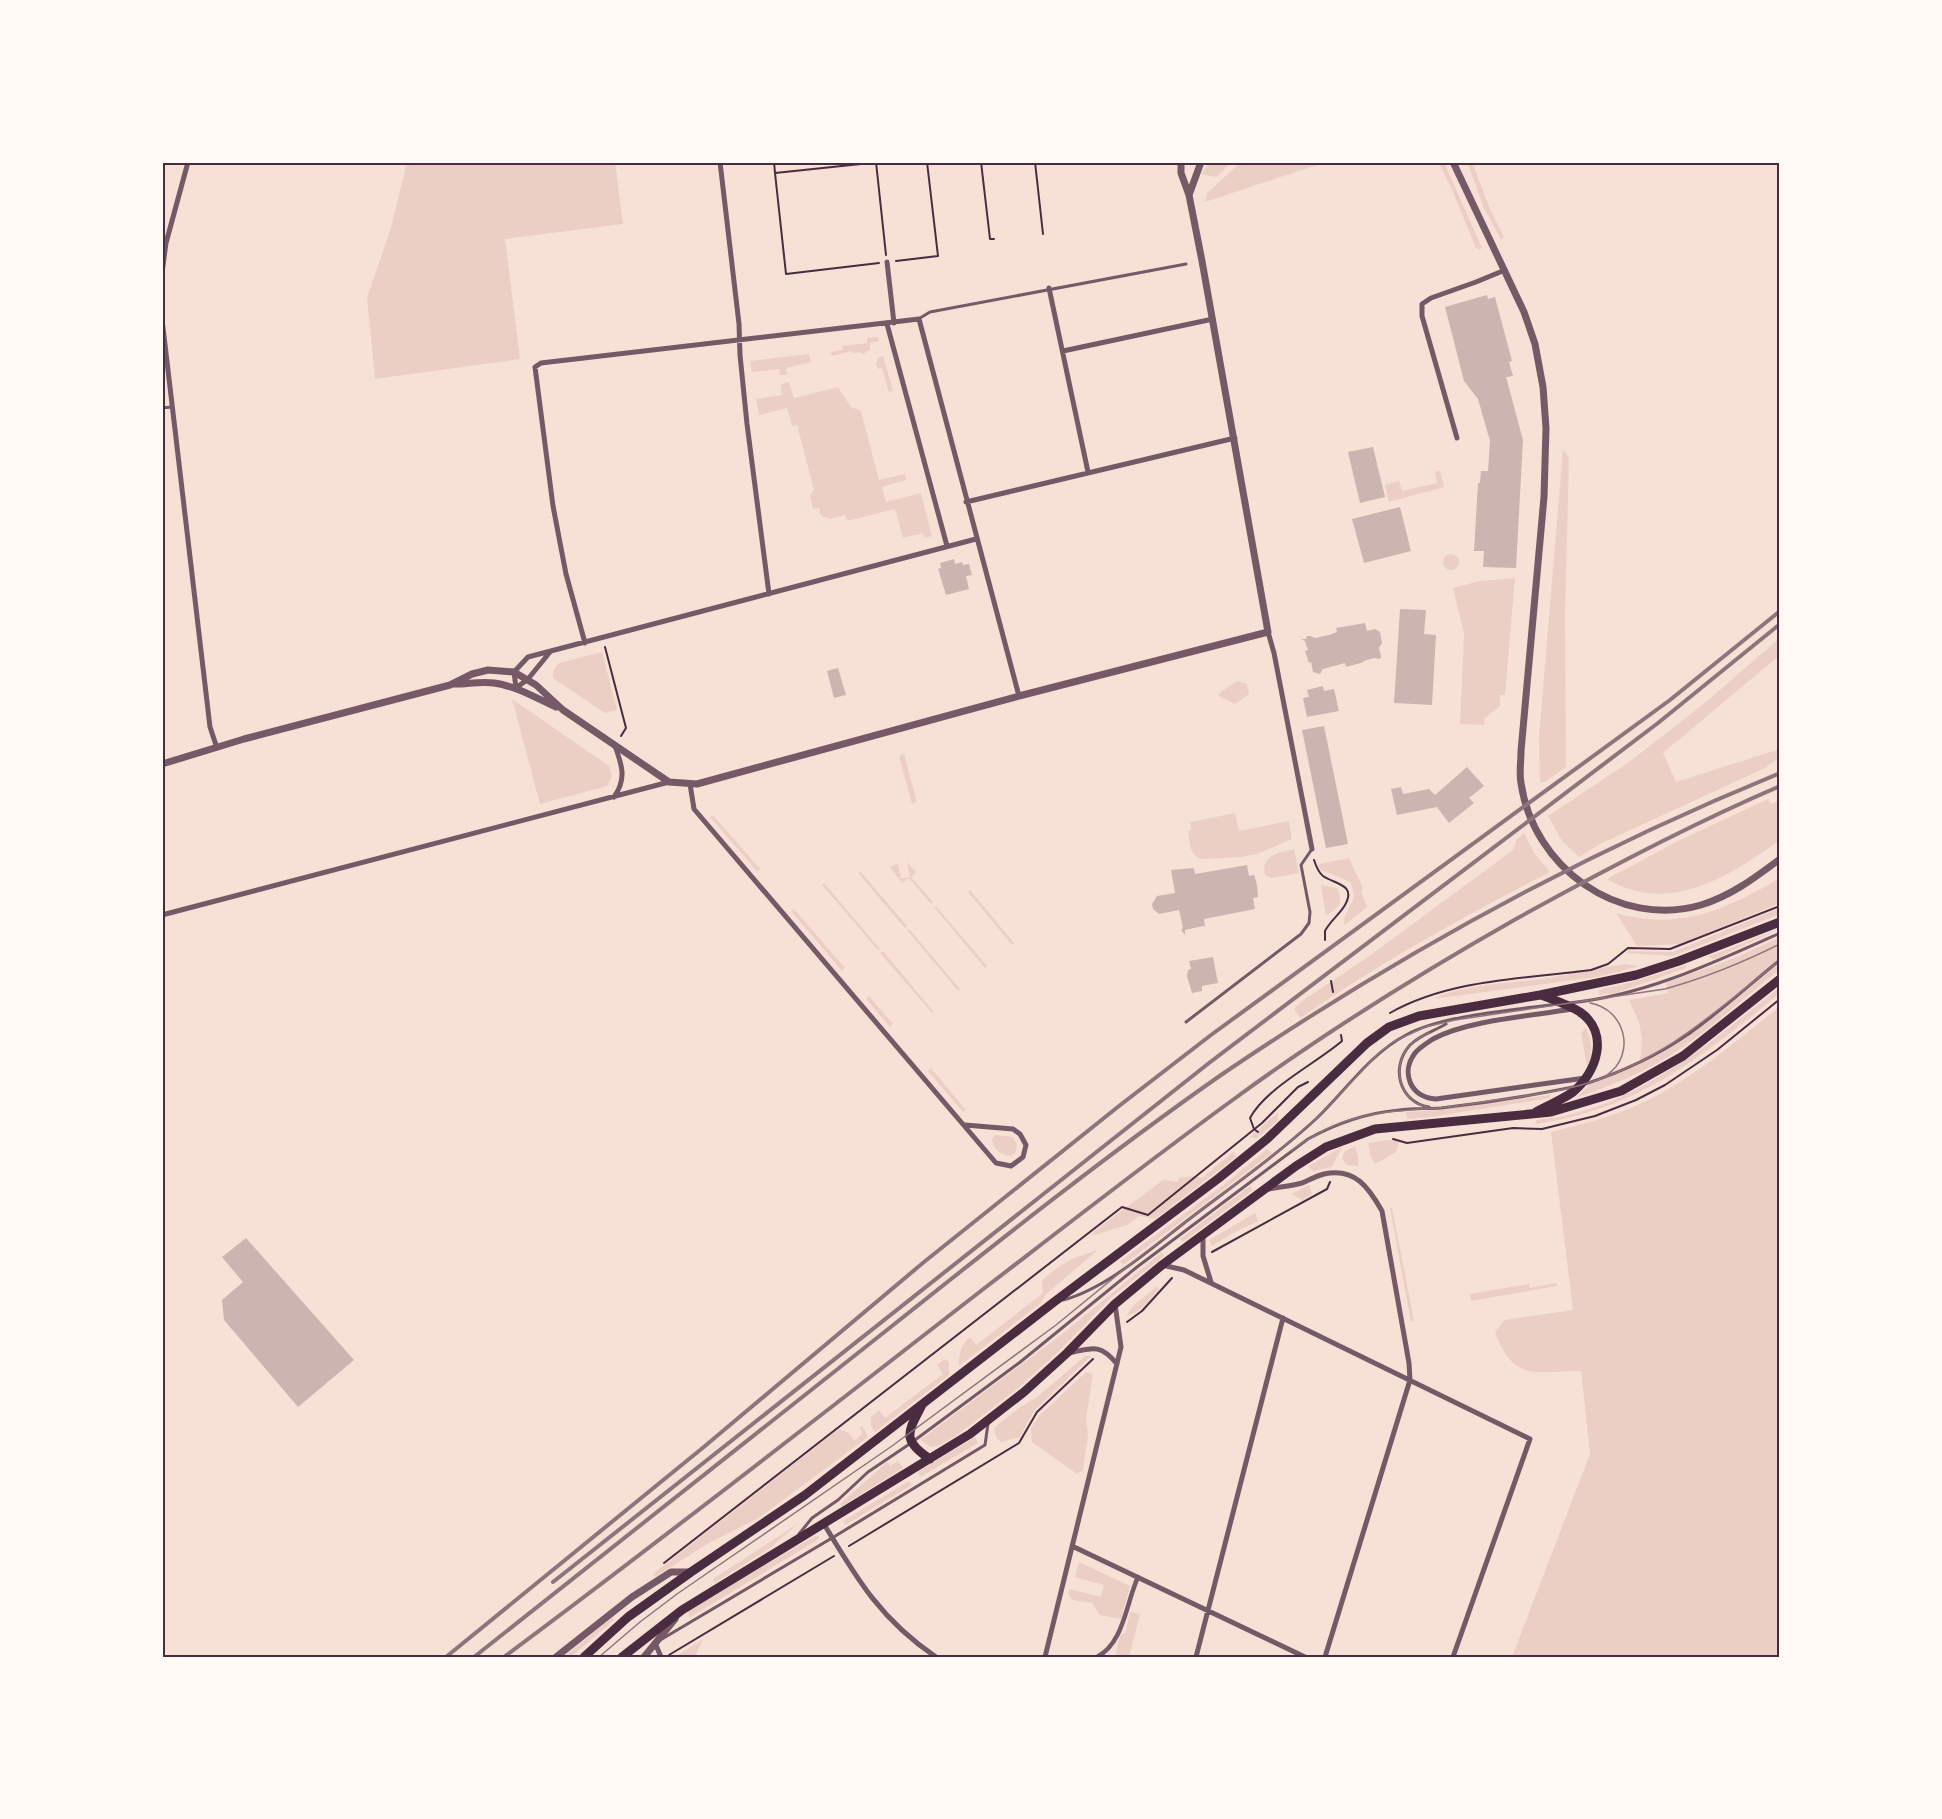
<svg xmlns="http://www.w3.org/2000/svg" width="1942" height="1819" viewBox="0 0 1942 1819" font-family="'Sofia Sans Condensed',sans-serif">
  <rect width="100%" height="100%" fill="#f7e1d7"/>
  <path fill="#ebcfc5" d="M407 162H615L623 224 505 239 520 359 375 379 367 297 390 231Z
    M1210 162H1231L1216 177 1201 174Z
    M1241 162H1326L1205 202 1207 193Z
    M1438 162H1444L1482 248 1479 250 1476 248 1450 185Z
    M1467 162H1472L1490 209 1504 237 1501 240 1484 208Z
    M878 337 879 341 870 343V350L863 354 859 352 853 354 852 351 832 356 831 352 843 350 842 346 867 343V338Z
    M809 354 811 362 786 368 787 375H780L779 369 752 372 750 361Z
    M883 356 893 391 889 392 882 368 878 369 876 363 879 357Z
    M789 382 794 398 838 387 851 407 861 411 879 480 905 474 906 480 882 487 886 502 921 493 932 536 924 538 923 533 903 538 895 509 847 521 845 515 830 519 821 516 819 508 813 509 810 495 814 490 797 425 792 426 787 408 759 415 756 399 782 395 781 384Z
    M1563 450 1569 458 1565 615 1566 767 1545 782H1540L1539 737Z
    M1440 470 1444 487 1389 502 1385 485 1399 481 1402 491 1437 483 1435 472Z
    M1443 562a8 8 0 1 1 16 0a8 8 0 1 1-16 0Z
    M1515 578 1505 695H1500V706L1484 719 1485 725 1460 724 1464 634 1453 588 1480 581Z
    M1780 638V655L1663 753 1676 782 1780 749V757L1765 768 1600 844 1579 857 1562 841 1548 816 1629 762 1701 706Z
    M602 652 617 710 605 713 553 678V671L559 663Z
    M1237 681 1247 684 1249 694 1235 704 1219 696V693Z
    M512 699 609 766 612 776 607 786 540 804Z
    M904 754 917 802 912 804 899 756Z
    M1768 799 1771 804 1780 800V840C1730 876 1669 916 1607 879L1678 841Z
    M1235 813 1239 831 1289 821 1292 839 1260 853 1243 857 1203 859C1189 857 1190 842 1188 831L1191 830 1190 822Z
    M713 815 760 869 757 871 710 817Z
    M1524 833 1535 854 1550 872C1464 916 1379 963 1300 1018L1294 1009 1302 1001 1368 957 1513 850 1517 839Z
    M1294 849 1299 873 1272 878 1265 875C1260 855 1279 853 1294 849Z
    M1349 858 1363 888 1361 891 1367 907 1345 925 1343 920 1354 897 1351 883 1340 877 1321 870 1318 866 1319 864Z
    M907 862 916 872 911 877 933 902 931 904 909 878 902 883 890 867 898 864 901 879 910 877Z
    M861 872 907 926 905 928 858 873Z
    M1780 878V903L1680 944 1637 946 1616 913C1680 931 1725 910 1780 878Z
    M824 883 880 949 878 950 822 885Z
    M1321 885 1337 888C1344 904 1339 907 1326 916Z
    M970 890 1014 943 1012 945 968 892Z
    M936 906 987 966 985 968 934 907Z
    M1780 908V914L1673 956 1627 953 1628 951 1673 952Z
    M794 909 845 968 842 971 791 911Z
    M909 929 960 989 958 991 907 930Z
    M1779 929 1715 959 1707 957Z
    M1780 937V969C1747 996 1715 1025 1680 1049 1648 1071 1613 1085 1576 1098L1590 1084 1640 1064 1642 1038 1639 1022 1629 1000 1668 993 1666 983 1737 957Z
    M883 951 934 1012 932 1013 880 953Z
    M1625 964 1640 966 1597 977 1433 999C1461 984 1515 983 1548 978 1574 974 1599 968 1625 964Z
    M1686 965V968L1616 993 1599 995V990L1632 982Z
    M1780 987V993C1702 1057 1639 1109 1536 1124V1120C1633 1111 1707 1045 1780 987Z
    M869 996 893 1024 890 1027 866 999Z
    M1780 1006V1657H1512L1590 1454 1581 1371C1535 1371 1515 1383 1495 1333L1504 1320 1573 1310 1551 1132C1587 1123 1623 1114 1656 1096 1699 1073 1742 1037 1780 1006Z
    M1586 1028C1592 1042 1593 1052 1587 1066L1581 1033Z
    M931 1068 966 1110 963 1112 928 1071Z
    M1550 1095V1098L1431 1117 1407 1119 1406 1112 1439 1110Z
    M1278 1112V1120L1256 1139 1250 1137Z
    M995 1135 1013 1137 1017 1144 1016 1152 1011 1156C1001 1156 992 1148 992 1139Z
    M1388 1140 1399 1141 1396 1152 1375 1164 1370 1154 1368 1143Z
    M1355 1146 1358 1156V1166L1347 1165 1342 1159 1344 1152Z
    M1342 1147 1332 1167 1313 1171 1308 1166Z
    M1267 1149 1272 1153 1123 1265 1120 1261 1226 1183Z
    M1234 1151 1236 1157 1155 1219 1139 1216 1127 1225 1094 1235 1092 1233 1163 1180 1178 1182 1179 1178 1194 1176 1202 1178Z
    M1309 1185 1312 1194 1302 1200 1291 1194Z
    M1250 1186 1253 1190 1183 1242 1180 1239Z
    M1390 1208H1392L1414 1321 1411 1322Z
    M1255 1213 1258 1221 1235 1232 1212 1246 1209 1240Z
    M1098 1250 1046 1294 1041 1303 959 1366C959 1353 960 1346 970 1337L976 1345 1043 1293 1042 1281C1060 1263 1074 1257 1098 1250Z
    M1162 1252 1164 1256 1111 1298 1055 1355 1018 1388 956 1436 938 1446 931 1447 920 1440 1061 1335Z
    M1556 1283 1557 1286 1471 1301 1470 1294 1529 1284 1530 1288Z
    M1157 1286 1159 1289C1149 1300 1141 1313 1126 1316L1132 1307Z
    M1085 1356H1091L1034 1411 1020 1437 1001 1442C996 1438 994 1435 995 1427L1020 1407 1036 1398Z
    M945 1359 949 1362V1375L875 1432 871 1426V1417L879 1410 885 1418 943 1374 937 1365Z
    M1086 1372 1093 1374 1086 1419 1088 1435 1083 1470 1077 1474 1032 1442 1031 1428 1040 1415Z
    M862 1425 868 1437 759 1518 709 1543 655 1577 653 1574 839 1429 849 1433 854 1441 862 1434 860 1427Z
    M975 1437 978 1443 920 1477 918 1472Z
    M898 1461 903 1468 842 1506 840 1504 887 1462 890 1466Z
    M909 1481 912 1485 845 1525 843 1521Z
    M799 1523 769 1549 714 1583 713 1579Z
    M815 1536H819V1539L689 1618 688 1611Z
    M1079 1562 1130 1586 1121 1619 1100 1615 1092 1603 1072 1600 1068 1594 1069 1589 1101 1597 1104 1585 1075 1577Z
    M1130 1612 1140 1614 1129 1657H1115L1120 1635 1125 1633Z
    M612 1618 614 1620 571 1657H564Z
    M703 1639 695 1657H675Z"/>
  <path fill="#ccb4b1" d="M1487 295 1488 299 1495 297 1512 361 1509 362 1513 376 1506 377 1523 440 1516 568 1483 567 1484 551H1474L1478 483H1480L1481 471H1488L1490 441 1478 399 1464 381 1445 307Z
    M1373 447 1385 497 1360 503 1348 452Z
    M1400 507 1411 551 1364 563 1352 519Z
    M954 559 955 564 962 562 963 565 969 564 972 575 966 576 969 589 946 595 938 569 941 568 940 563Z
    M1400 609 1426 610 1424 634 1436 635 1432 705 1394 703Z
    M1365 623 1367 631 1375 629 1380 632 1382 643 1379 648 1381 656 1380 659 1374 658 1363 661 1364 662 1346 667 1345 663 1323 669 1320 674 1313 672 1311 662 1309 663 1305 651 1308 650 1305 641 1301 639H1306L1307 636H1310L1315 638 1329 635 1337 632 1336 628Z
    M838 668 846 695 834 698 827 671Z
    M1323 686 1324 691 1334 689 1339 711 1307 717 1303 698 1309 697 1307 690Z
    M1324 726 1348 844 1326 848 1302 730Z
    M1467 767 1484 786 1469 798 1474 803 1449 823 1437 807 1397 815 1391 789 1401 787 1403 794 1429 789 1435 795Z
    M1247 865 1249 876 1254 875 1257 885 1258 897 1253 898 1255 909 1204 919 1205 927 1203 926 1185 930V935L1181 930 1183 928 1179 910 1159 914 1153 909 1152 904 1157 896 1175 893 1171 870 1194 868 1195 874Z
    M1213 957 1218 983 1202 986V991L1192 993 1187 976 1188 970 1191 969 1189 961Z
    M246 1238 354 1360 298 1407 224 1320 222 1300 243 1282 222 1257Z"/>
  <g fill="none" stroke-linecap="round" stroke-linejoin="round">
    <path stroke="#4a2c40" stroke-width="2" d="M774 162 775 173
      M876 162 886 255
      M981 162 990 239H994
      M1035 162 1043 234
      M896 261 938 256 927 162
      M879 263 786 274 775 173 880 162
      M605 647 626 728 621 736
      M1314 860C1316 866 1318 872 1323 876 1334 884 1357 884 1345 905 1340 914 1330 921 1325 931V940
      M1331 981 1333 992
      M1390 1013C1450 979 1524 979 1591 970L1608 964 1628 948 1670 949 1780 906
      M1258 1132 1254 1129 1250 1118C1266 1088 1315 1064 1342 1041L1341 1035
      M1393 1139 1407 1143 1513 1128 1542 1129 1595 1116 1636 1100 1665 1085 1717 1050 1780 999
      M1212 1252 1327 1189 1330 1182
      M1127 1322 1142 1311 1172 1278
      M849 1546 1019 1443 1037 1412 1093 1359
      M664 1563 1122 1207 1148 1215 1262 1123 1298 1087 1308 1082
      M669 1655 834 1556"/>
    <path stroke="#755966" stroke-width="3" d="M920 318 930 312 1186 264
      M162 408 171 407
      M1569 1003C1643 996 1713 963 1780 933
      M1186 1022 1301 934 1309 923 1310 912 1301 865 1312 849
      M1585 1084C1622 1072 1658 1055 1690 1033 1721 1011 1750 984 1780 960
      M1429 1107C1399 1102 1390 1067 1410 1045 1420 1035 1434 1031 1446 1024
      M1063 1300C1108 1288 1155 1245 1192 1217 1234 1185 1278 1154 1317 1118 1346 1090 1370 1054 1406 1035 1442 1015 1515 1010 1557 1004
      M799 1534 812 1518 838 1500 868 1472 911 1443 1019 1363 1137 1267 1308 1139C1337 1123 1366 1113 1399 1110 1413 1108 1427 1109 1441 1108 1485 1103 1529 1096 1573 1087
      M662 1639 832 1538 985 1445 988 1424"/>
    <path stroke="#755966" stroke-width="4.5" d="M1097 1657C1124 1643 1126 1603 1138 1577"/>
    <path stroke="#755966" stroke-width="5" d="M720 162 739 324 740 355 747 424 769 594
      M887 262 894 323
      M162 273 166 243 188 162
      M1049 288 1088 472
      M162 319 210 727 217 748
      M887 324 947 546
      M1063 351 1213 319
      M1457 438 1422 316V304L1431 298 1476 282 1505 270
      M966 502 1235 438
      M1268 632 1274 653 1312 849
      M585 643 566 574 553 506 535 367 541 363 919 319 1019 696
      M550 652 528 679 516 688 514 672 528 657 976 539
      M690 784 694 809 996 1163 1011 1166 1023 1157 1026 1145 1020 1134 1013 1129 965 1125
      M614 797C627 779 622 765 615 746
      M162 915 669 782
      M1572 1009C1532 1016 1468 1020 1433 1039 1427 1043 1420 1047 1415 1053 1400 1073 1411 1098 1436 1099L1585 1078
      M1269 1189C1279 1187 1291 1186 1302 1183 1309 1180 1316 1176 1324 1174 1355 1167 1369 1188 1382 1211L1409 1363 1410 1380 1325 1657
      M1203 1235V1256L1211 1282
      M1162 1265 1184 1270 1530 1439 1453 1657
      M1069 1353C1092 1348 1100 1343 1117 1364
      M824 1524C857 1579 881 1620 936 1657
      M1072 1546 1305 1657
      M655 1643 661 1657
      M1045 1657 1121 1347 1115 1304
      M1196 1657 1283 1318"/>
    <path stroke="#755966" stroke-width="7" d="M1453 162 1524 312 1535 344 1543 387 1546 428 1544 497 1521 751C1521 762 1519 773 1521 783 1533 867 1618 929 1701 905 1731 896 1756 877 1780 859
      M1189 195 1201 162
      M455 684C468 684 481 681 494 683 516 686 536 698 556 707
      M162 764 244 739 450 685 472 674 488 670 514 672 536 685 563 710 669 782 697 784 1019 696 1268 632 1202 261 1189 195 1181 173V162
      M556 1657 632 1597 671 1572H691
      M644 1657 675 1619"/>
    <path stroke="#4a2c40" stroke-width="9" d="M1536 1112C1548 1105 1562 1100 1573 1092 1597 1072 1610 1033 1580 1012 1569 1005 1554 1000 1541 995
      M922 1405C908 1432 901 1440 930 1459
      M584 1657 628 1617 691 1572 805 1495 1054 1302 1219 1178 1267 1139 1367 1043 1389 1027 1419 1016 1540 995 1636 975 1679 961 1780 922
      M622 1657 682 1610 970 1434 1024 1392 1067 1353 1115 1304 1162 1265 1296 1166 1326 1147 1375 1129 1551 1112 1621 1091 1683 1056 1780 979"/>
    <path stroke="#8f747c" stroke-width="1.5" d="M1590 1003C1625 1009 1637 1054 1607 1075
      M1428 1107C1399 1102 1391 1067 1409 1046 1415 1040 1422 1036 1429 1033
      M1291 1151C1341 1113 1378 1112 1437 1108 1457 1107 1476 1103 1496 1100 1524 1096 1553 1093 1581 1085 1664 1061 1715 1012 1780 960
      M599 1657 640 1622 677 1594 892 1446 1056 1325 1138 1258 1279 1151 1318 1117 1378 1054 1393 1042 1425 1027 1455 1020 1665 989C1705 978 1742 963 1780 944"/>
    <path stroke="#8f747c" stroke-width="4" d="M553 1582 1209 1063 1658 723 1780 624
      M446 1657 705 1446 924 1262 1119 1106 1211 1035 1670 700 1780 611
      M474 1657C614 1547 753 1436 892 1326 1000 1240 1108 1154 1221 1075 1396 956 1584 853 1780 773
      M504 1657C667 1536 826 1411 986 1287 1068 1224 1150 1160 1234 1099 1324 1033 1419 974 1516 919 1602 871 1689 825 1780 786"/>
  </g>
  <rect width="1942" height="1819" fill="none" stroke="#fffaf5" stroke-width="327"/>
  <rect x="164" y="164" width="1614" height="1492" fill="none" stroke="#4a2c40" stroke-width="2"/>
</svg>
